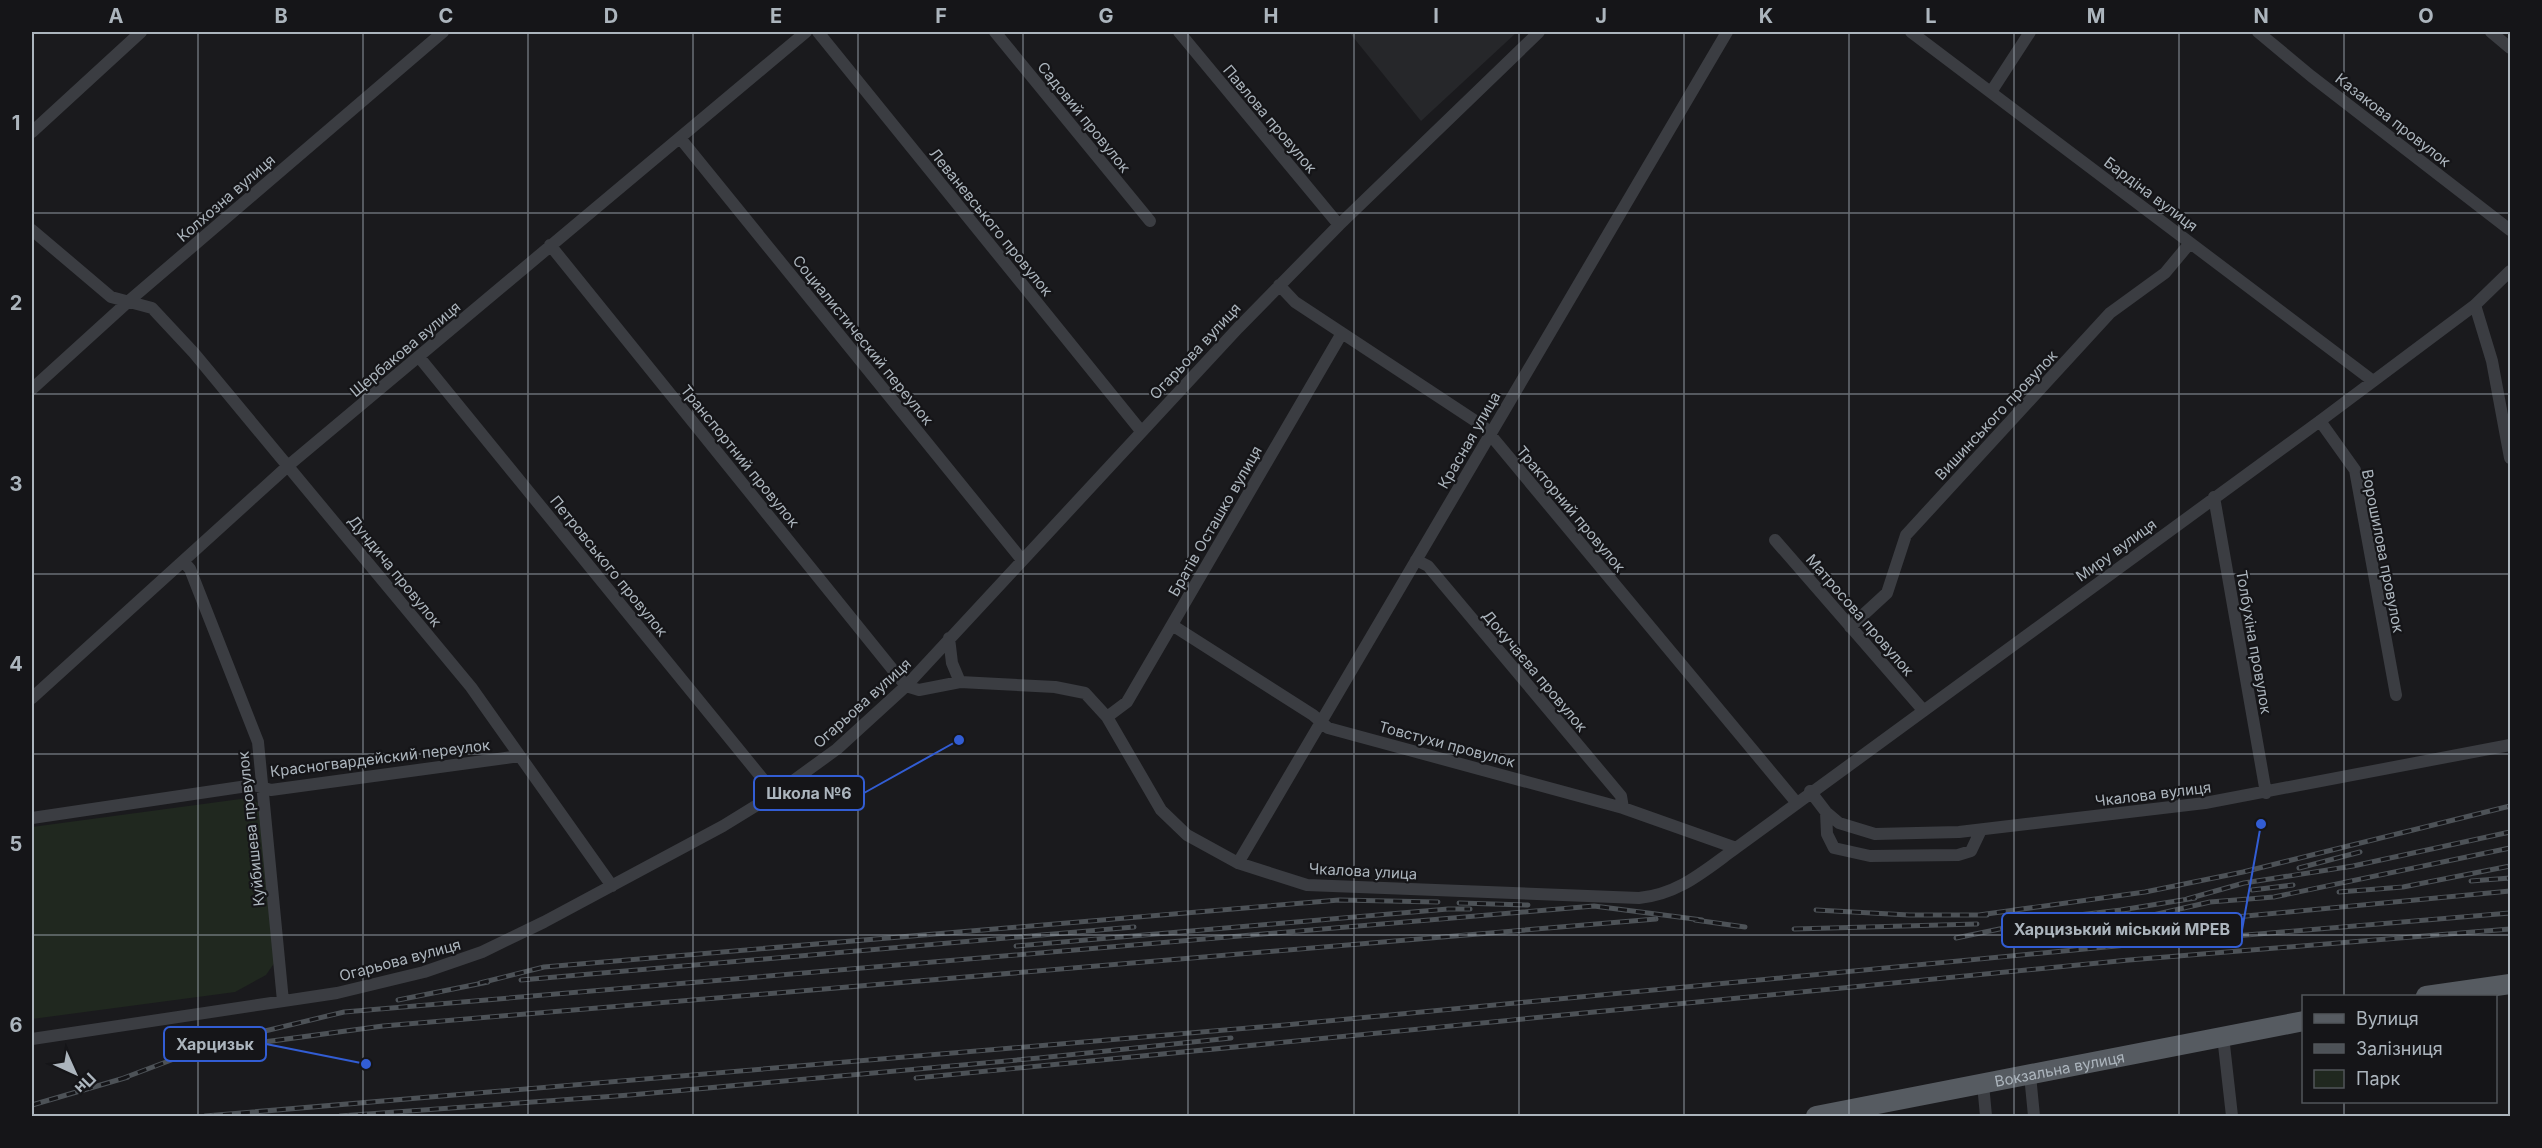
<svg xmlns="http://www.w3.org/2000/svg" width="2542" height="1148" viewBox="0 0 2542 1148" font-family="Inter,sans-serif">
  <rect width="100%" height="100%" fill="#1a1a1d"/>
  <path fill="#26272a" d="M1349 32H1517L1421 121Z"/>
  <path fill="#20281f" d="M248 798 258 803 275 962 266 975 235 992 32 1019V827Z"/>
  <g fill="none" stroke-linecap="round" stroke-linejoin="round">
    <path stroke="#3b3d42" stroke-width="12" d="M818 32 1141 431
      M995 32 1150 221
      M1179 32 1339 225
      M1911 32 2373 381
      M2258 32 2311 76 2510 230
      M2491 32 2510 48
      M1991 92 2030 32
      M32 132 141 32
      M680 138 1022 560
      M32 230 111 297 152 308 194 353 471 687 612 886
      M550 245 906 686 919 690 960 682
      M1279 285 1295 302 1483 426 1796 802
      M2475 305 2492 361 2510 458
      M419 357 775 794
      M32 389 130 300 443 32
      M2320 421 2355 470 2396 695
      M2214 497 2266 793
      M1775 540 1923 710
      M1416 560 1428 566 1621 796 1623 808
      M183 561 190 569 258 742 283 1001
      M1172 625 1313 715 1328 728 1623 808 1736 848
      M1850 627 1887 593 1906 535 2110 313 2165 273 2190 243
      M949 638 952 663 960 682 1055 687 1085 693 1107 717 1161 810 1187 835 1238 863 1307 885 1639 898C1679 894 1704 871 1736 848L2320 421 2475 305 2510 271
      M32 698 289 465 806 32
      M1107 717 1127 702 1342 333
      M1810 791 1826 812 1839 823 1875 834 1959 832 2205 803 2510 745
      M1826 812 1827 834 1834 848 1870 856 1958 855 1971 851 1981 830
      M32 818 254 785 271 790 520 756
      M1238 863 1727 32
      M2223 1036 2232 1116
      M32 1039 337 993 424 972 482 952 544 922 723 826 775 794 837 749 906 686 1238 328 1339 225 1539 32
      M2030 1075 2034 1116
      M1983 1084 1986 1116"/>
    <g stroke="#565b61" stroke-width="20">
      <path d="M2426 996 2510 984"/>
      <path id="s1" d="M1816 1116 2304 1021"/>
    </g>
    <defs>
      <path id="rail" d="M2299 868 2360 852
        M2471 881 2510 878
        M2252 890 2293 885
        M2339 892 2403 887 2510 866
        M2187 899 2244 883 2353 866 2510 832
        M1459 903 1528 905
        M1816 910 1909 915H1987
        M2121 910 2195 898
        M1979 915 2145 892 2243 872 2510 806
        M2026 916 2077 915
        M2070 916 2130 909
        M1695 920 1745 927
        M2151 925 2510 891
        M2096 928 2210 902 2274 897 2510 848
        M1794 929 1977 924
        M1956 938 2038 921
        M1016 946 1448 909H1470
        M521 980 1134 927
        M480 983 544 967 1339 900 1438 902
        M398 1000 488 982
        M205 1055 242 1045 383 1026 1656 919
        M224 1056 248 1054
        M916 1078 2129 960 2510 929
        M121 1079 219 1042 344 1012 1594 906 1702 920
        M32 1105 128 1077
        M205 1116 1285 1025 2127 945 2510 913
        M340 1116 630 1095 1039 1058 1231 1038"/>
    </defs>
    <use href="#rail" stroke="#4d5257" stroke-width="5"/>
    <use href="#rail" stroke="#151518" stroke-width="3" stroke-dasharray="9" stroke-linecap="butt"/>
  </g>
  <path fill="none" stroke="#acb5bd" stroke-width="1.5" stroke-opacity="0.55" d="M198 32V1116M363 32V1116M528 32V1116M693 32V1116M858 32V1116M1023 32V1116M1188 32V1116M1354 32V1116M1519 32V1116M1684 32V1116M1849 32V1116M2014 32V1116M2179 32V1116M2344 32V996M32 213H2510M32 394H2510M32 574H2510M32 754H2510M32 935H2510M2344 1102V1116"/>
  <g text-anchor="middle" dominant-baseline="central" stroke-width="4.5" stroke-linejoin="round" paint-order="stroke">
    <g font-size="15" fill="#acb5bd" stroke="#151518">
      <text transform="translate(1084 117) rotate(51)">Садовий провулок</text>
      <text transform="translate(1270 119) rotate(50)">Павлова провулок</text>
      <text transform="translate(2393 120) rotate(38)">Казакова провулок</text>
      <text transform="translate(2151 194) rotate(37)">Бардіна вулиця</text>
      <text transform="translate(226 198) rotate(-41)">Колхозна вулиця</text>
      <text transform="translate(991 222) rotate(51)">Леваневського провулок</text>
      <text transform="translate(863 340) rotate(51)">Социалистический переулок</text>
      <text transform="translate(405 349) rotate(-40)">Щербакова вулиця</text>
      <text transform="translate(1195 351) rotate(-47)">Огарьова вулиця</text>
      <text transform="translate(1996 415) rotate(-47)">Вишинського провулок</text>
      <text transform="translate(1469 440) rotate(-60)">Красная улица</text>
      <text transform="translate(740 456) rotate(51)">Транспортний провулок</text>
      <text transform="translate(1571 509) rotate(50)">Тракторний провулок</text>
      <text transform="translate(1215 521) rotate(-60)">Братів Осташко вулиця</text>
      <text transform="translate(2116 550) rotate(-36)">Миру вулиця</text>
      <text transform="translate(2383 551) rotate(79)">Ворошилова провулок</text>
      <text transform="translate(609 566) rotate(51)">Петровського провулок</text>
      <text transform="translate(395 571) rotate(51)">Дундича провулок</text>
      <text transform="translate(1860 615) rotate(49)">Матросова провулок</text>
      <text transform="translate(2254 642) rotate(80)">Толбухіна провулок</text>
      <text transform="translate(1535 671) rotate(50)">Докучаєва провулок</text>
      <text transform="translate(862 703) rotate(-42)">Огарьова вулиця</text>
      <text transform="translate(1447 744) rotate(15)">Товстухи провулок</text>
      <text transform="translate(380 758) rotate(-7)">Красногвардейский переулок</text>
      <text transform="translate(2153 794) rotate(-7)">Чкалова вулиця</text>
      <text transform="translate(251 829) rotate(-96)">Куйбишева провулок</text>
      <text transform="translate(1363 871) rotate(3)">Чкалова улица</text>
      <text transform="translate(400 960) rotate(-15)">Огарьова вулиця</text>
      <text stroke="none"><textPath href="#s1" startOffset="248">Вокзальна вулиця</textPath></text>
    </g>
  </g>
  <path fill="none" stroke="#325dd4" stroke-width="2" d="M959 740L864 793M2261 824L2242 930M366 1064L266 1044"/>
  <g fill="#325dd4" stroke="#151518" stroke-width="2">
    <circle cx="959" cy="740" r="6"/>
    <circle cx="2261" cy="824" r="6"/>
    <circle cx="366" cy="1064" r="6"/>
  </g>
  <g fill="#151518" stroke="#325dd4" stroke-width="2">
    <rect x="754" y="776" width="110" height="34" rx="6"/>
    <rect x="2002" y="913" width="240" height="34" rx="6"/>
    <rect x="164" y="1027" width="102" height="34" rx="6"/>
  </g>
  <g font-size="16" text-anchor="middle" font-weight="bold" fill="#acb5bd">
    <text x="809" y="799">Школа №6</text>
    <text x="2122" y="935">Харцизький міський МРЕВ</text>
    <text x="215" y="1050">Харцизьк</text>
  </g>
  <rect width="2542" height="1148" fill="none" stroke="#151518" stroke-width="66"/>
  <rect x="2302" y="995" width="195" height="108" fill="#151518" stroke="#51555a" stroke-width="1.5"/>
  <rect x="2314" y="1014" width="30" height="9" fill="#565b61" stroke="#51555a" stroke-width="1.5"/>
  <text x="2356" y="1025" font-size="18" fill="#acb5bd">Вулиця</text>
  <rect x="2314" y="1044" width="30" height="9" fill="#4d5257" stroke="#51555a" stroke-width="1.5"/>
  <text x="2356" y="1055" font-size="18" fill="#acb5bd">Залізниця</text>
  <rect x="2314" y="1070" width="30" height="18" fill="#20281f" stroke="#51555a" stroke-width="1.5"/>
  <text x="2356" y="1085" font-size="18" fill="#acb5bd">Парк</text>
  <g transform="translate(75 1073) rotate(135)" stroke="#151518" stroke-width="4.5" paint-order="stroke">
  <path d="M0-4.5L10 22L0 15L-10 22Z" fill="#acb5bd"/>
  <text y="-9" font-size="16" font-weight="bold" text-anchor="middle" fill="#acb5bd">Пн</text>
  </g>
  <rect x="33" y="33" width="2476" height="1082" fill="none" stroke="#acb5bd" stroke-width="2"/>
  <g font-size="20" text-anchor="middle" font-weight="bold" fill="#acb5bd">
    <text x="116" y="23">A</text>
    <text x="281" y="23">B</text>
    <text x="446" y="23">C</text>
    <text x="611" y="23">D</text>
    <text x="776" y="23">E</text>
    <text x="941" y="23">F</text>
    <text x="1106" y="23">G</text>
    <text x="1271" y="23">H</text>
    <text x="1436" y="23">I</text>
    <text x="1601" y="23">J</text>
    <text x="1766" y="23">K</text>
    <text x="1931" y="23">L</text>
    <text x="2096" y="23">M</text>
    <text x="2261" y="23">N</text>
    <text x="2426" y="23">O</text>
    <text x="16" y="130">1</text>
    <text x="16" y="310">2</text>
    <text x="16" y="491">3</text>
    <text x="16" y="671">4</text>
    <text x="16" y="851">5</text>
    <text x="16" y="1032">6</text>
  </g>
</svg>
